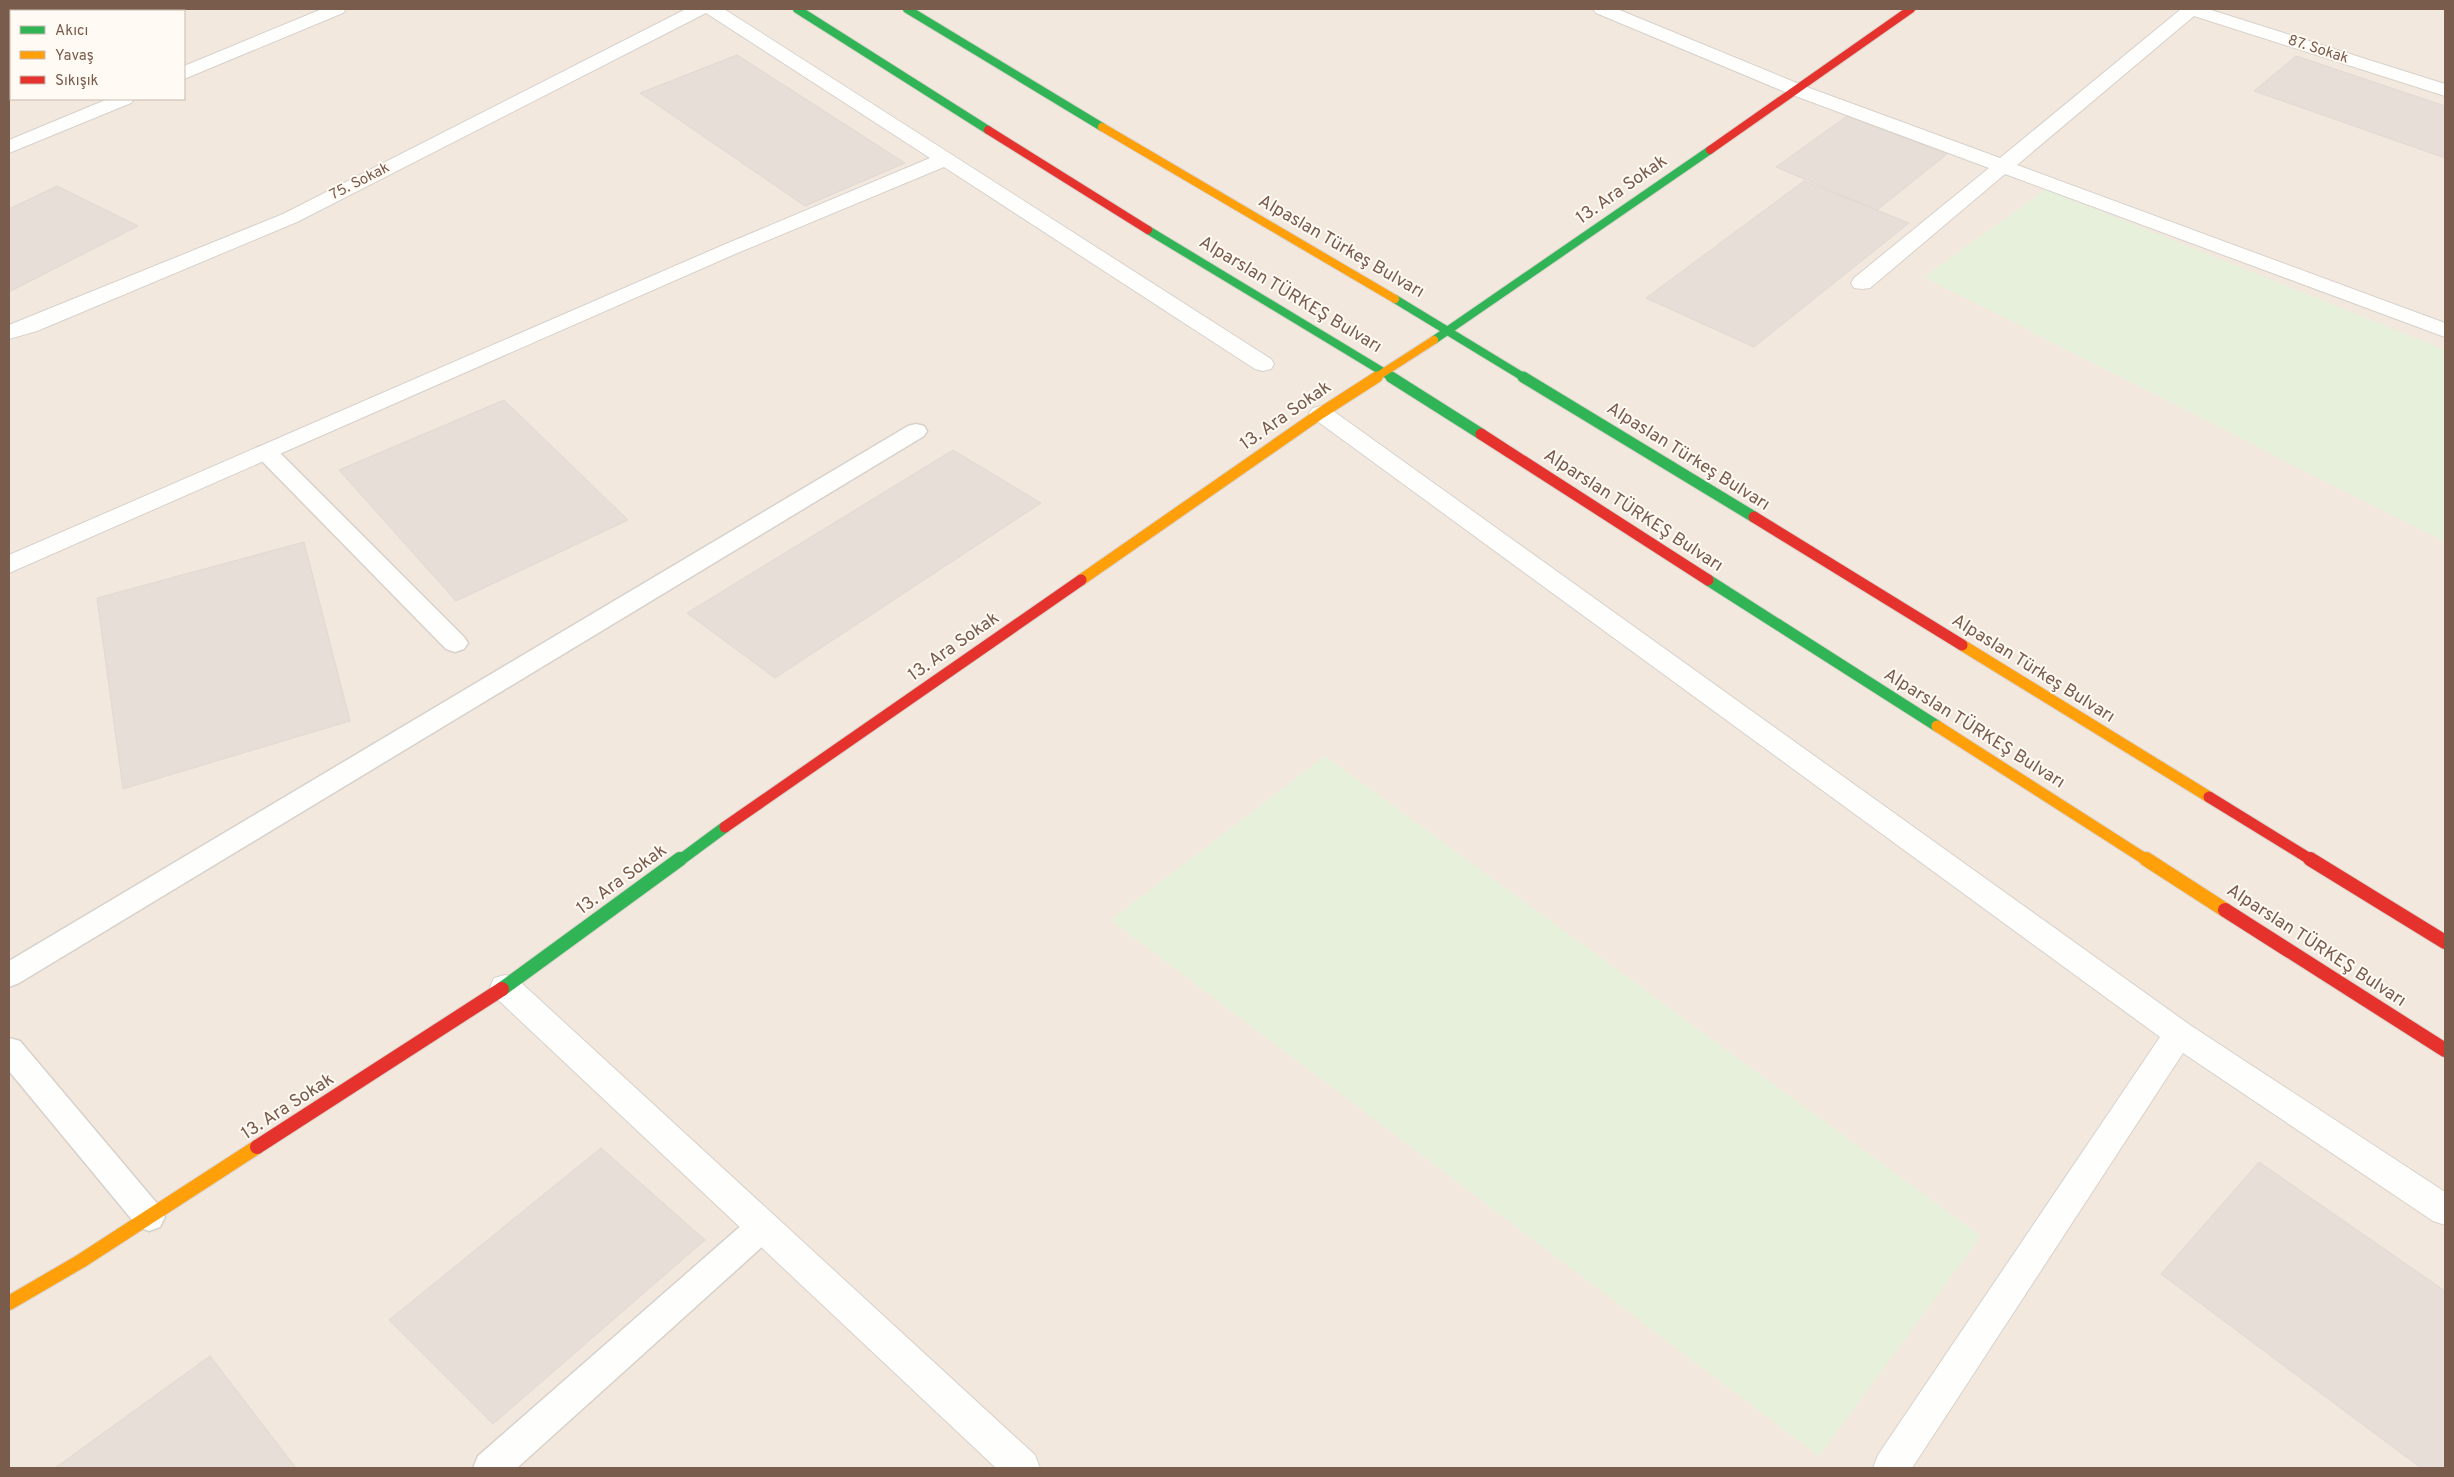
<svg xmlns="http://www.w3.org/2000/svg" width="2454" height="1477" viewBox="0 0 2454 1477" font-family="Overpass,sans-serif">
  <rect width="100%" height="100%" fill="#f9f5f0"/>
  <path fill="#f2e8de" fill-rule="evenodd" d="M9 9H2445V1468H9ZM11 11H184V99H11Z"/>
  <path fill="#e7f0db" d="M2046 189 2445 350V542L1924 277Z
    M1325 756 1981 1236 1819 1456 1111 920Z"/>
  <path fill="#e6ded7" stroke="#e2d8d2" d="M737 55 905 163 805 206 640 93Z
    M2296 56 2445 106V158L2254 91Z
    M1847 116 1947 154 1877 210 1776 167Z
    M1804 181 1909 223 1754 347 1646 298Z
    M57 186 138 226 9 292V209Z
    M504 400 628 520 456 601 339 470Z
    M953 450 1041 503 775 678 687 613Z
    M304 542 350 721 123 789 97 598Z
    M601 1148 705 1240 493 1424 389 1320Z
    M2259 1162 2445 1291V1468H2421L2161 1274Z
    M210 1356 296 1468H55Z"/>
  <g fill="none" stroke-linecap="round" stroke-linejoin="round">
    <defs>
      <path id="lane" d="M916 424 924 426 927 431 924 436 19 983 9 987V961L908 426Z
        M266 445 274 447 464 637 468 643 464 649 455 652 446 649 258 457 255 452 258 447Z
        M9 1038 20 1041 160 1207 165 1217 160 1227 149 1231 138 1227 9 1071Z
        M762 1213 773 1217 778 1227 773 1237 517 1468H473L478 1456 751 1217Z"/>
      <path id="street" d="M322 9H346L343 13 184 79V66Z
        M686 9H724L1271 359 1274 364 1271 369 1263 371 1255 369 944 167 735 254 9 573V555L721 246 930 158 706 13 297 222 37 331 9 339V325L283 214Z
        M1593 9H1617L1804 86 2000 158 2181 9H2208L2445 84V96L2194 16 2017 165 2445 323V337L2005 174 1870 288 1862 289 1854 288 1851 283 1854 278 1989 168 1790 94 1596 13Z
        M108 99H134L131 103 9 153V140Z
        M1321 406 1329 408 2190 1025 2445 1192V1225L2433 1221 2183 1053 1912 1468H1873L1878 1455 2160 1037 1313 418 1309 413 1313 408Z
        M505 975 516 978 1035 1455 1040 1468H996L494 996 490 987 494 978Z"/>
      <path id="fast-far2" d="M797 9 988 130
        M907 9 1102 127
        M1148 230 1393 378
        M1395 299 1525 378
        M1434 340 1710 150"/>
      <path id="fast-far1" d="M1391 377 1481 434
        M1523 377 1754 517
        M1708 580 1937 726
        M679 861 725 827"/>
      <path id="fast" d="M502 989 680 859"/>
      <path id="slow-far2" d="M1102 127 1395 299
        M1375 378 1434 340"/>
      <path id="slow-far1" d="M1081 580 1321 413 1377 377
        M1962 645 2209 797
        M1937 726 2148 861"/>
      <path id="slow" d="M2146 859 2225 910
        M9 1303 81 1261 257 1147"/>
      <path id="jam-far2" d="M988 130 1148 230
        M1710 150 1911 9"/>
      <path id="jam-far1" d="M1481 434 1708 580
        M1754 517 1962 645
        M2209 797 2313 861
        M725 827 1081 580"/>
      <path id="jam" d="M2310 859 2445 942
        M2225 910 2445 1050
        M257 1147 502 989"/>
    </defs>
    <use href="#lane" stroke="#d7d1cb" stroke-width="3"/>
    <use href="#street" stroke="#d7d1cb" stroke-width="2"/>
    <use href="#fast-far2" stroke="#d9d2cb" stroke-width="10"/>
    <use href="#fast-far1" stroke="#d9d2cb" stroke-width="13"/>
    <use href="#fast" stroke="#d9d2cb" stroke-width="16"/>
    <use href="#slow-far2" stroke="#d9d2cb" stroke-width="10"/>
    <use href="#slow-far1" stroke="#d9d2cb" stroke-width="13"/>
    <use href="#slow" stroke="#d9d2cb" stroke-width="16"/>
    <use href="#jam-far2" stroke="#d9d2cb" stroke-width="10"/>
    <use href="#jam-far1" stroke="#d9d2cb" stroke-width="13"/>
    <use href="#jam" stroke="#d9d2cb" stroke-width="16"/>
    <use href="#lane" fill="#fefefd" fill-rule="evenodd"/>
    <use href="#street" fill="#fefefd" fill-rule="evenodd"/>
    <use href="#fast-far2" stroke="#30b455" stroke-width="8"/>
    <use href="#fast-far1" stroke="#30b455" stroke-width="11"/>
    <use href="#fast" stroke="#30b455" stroke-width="14"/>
    <use href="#slow-far2" stroke="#ff9f0a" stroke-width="8"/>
    <use href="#slow-far1" stroke="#ff9f0a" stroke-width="11"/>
    <use href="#slow" stroke="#ff9f0a" stroke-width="14"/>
    <use href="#jam-far2" stroke="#e5322d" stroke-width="8"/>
    <use href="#jam-far1" stroke="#e5322d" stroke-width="11"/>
    <use href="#jam" stroke="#e5322d" stroke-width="14"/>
  </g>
  <g text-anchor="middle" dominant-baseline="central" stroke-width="4" stroke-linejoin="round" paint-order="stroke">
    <g font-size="15" fill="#7a5c4d" stroke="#fffaf3">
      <text transform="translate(2318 50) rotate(18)">87. Sokak</text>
      <text transform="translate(360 182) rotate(-27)">75. Sokak</text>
    </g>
    <g font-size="18" fill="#7a5c4d" stroke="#fffaf3">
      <text transform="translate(1622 190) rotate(-35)">13. Ara Sokak</text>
      <text transform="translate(1341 247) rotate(30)">Alpaslan Türkeş Bulvarı</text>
      <text transform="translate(1290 295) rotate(31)">Alparslan TÜRKEŞ Bulvarı</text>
      <text transform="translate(1286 416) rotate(-35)">13. Ara Sokak</text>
      <text transform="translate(1688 457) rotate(32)">Alpaslan Türkeş Bulvarı</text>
      <text transform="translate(1633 511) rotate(33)">Alparslan TÜRKEŞ Bulvarı</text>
      <text transform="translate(954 647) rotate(-35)">13. Ara Sokak</text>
      <text transform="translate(2033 669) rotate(32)">Alpaslan Türkeş Bulvarı</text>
      <text transform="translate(1974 729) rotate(32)">Alparslan TÜRKEŞ Bulvarı</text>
      <text transform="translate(622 880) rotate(-36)">13. Ara Sokak</text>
      <text transform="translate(2316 946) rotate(33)">Alparslan TÜRKEŞ Bulvarı</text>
      <text transform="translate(288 1107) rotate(-33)">13. Ara Sokak</text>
    </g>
  </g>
  <rect width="2454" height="1477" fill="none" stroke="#7a5c4d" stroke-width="20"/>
  <rect x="10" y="10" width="175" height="90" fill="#fffaf3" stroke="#cabbb1"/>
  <rect x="20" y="26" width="25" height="8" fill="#30b455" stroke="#cabbb1"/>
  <text x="55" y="35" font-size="15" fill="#7a5c4d">Akıcı</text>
  <rect x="20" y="51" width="25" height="8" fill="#ff9f0a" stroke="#cabbb1"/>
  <text x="55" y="60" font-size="15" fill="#7a5c4d">Yavaş</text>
  <rect x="20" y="76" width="25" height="8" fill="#e5322d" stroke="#cabbb1"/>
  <text x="55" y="85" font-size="15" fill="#7a5c4d">Sıkışık</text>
</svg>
